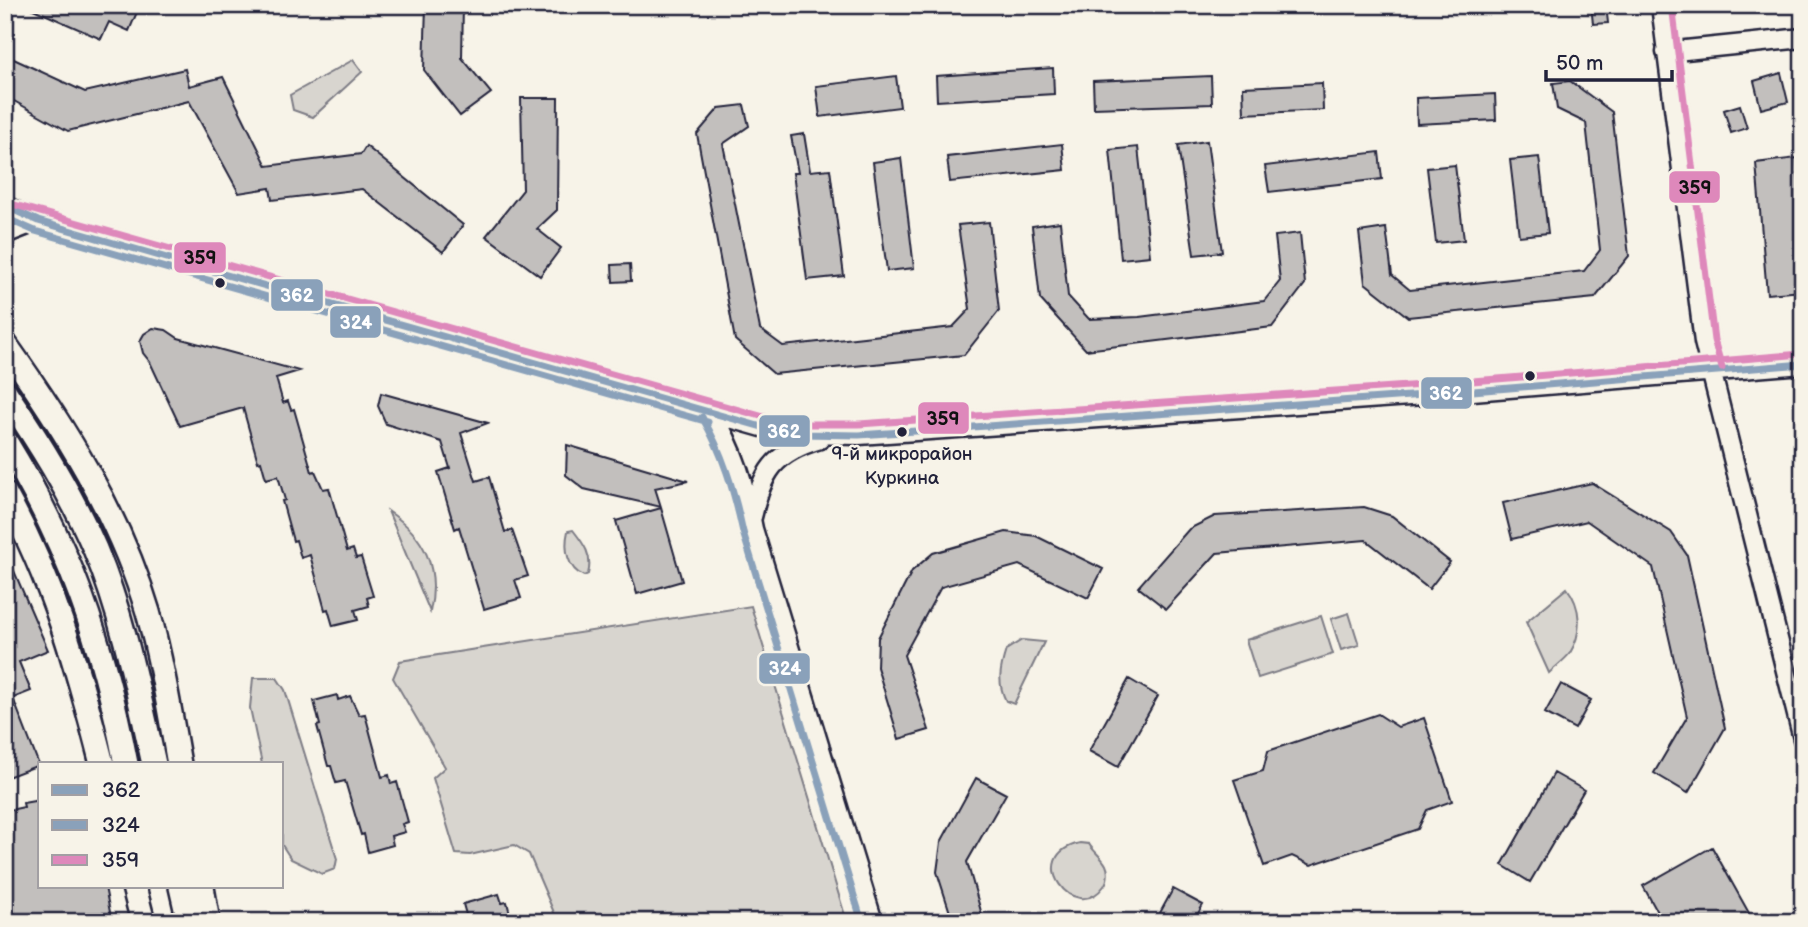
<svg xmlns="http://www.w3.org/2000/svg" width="1808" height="927" viewBox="0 0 1808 927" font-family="'Balsamiq Sans',sans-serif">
  <rect width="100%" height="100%" fill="#f7f3e8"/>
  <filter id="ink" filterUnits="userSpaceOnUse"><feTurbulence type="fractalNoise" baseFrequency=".0143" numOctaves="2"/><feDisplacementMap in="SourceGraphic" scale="14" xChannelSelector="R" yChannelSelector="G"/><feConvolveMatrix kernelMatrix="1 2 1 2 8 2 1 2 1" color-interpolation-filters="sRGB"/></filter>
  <g filter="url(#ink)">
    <path fill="#d8d5cf" stroke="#7d7c85" stroke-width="2" d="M353 60 362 72 313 117 293 110 290 95Z
      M388 511C425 536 440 568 430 612Z
      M573 530C584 544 593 556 588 574L584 576C567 569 564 548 568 531Z
      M1567 588C1581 606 1583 632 1570 653 1565 660 1555 667 1549 673L1526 622Z
      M751 606 847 922H558L529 854 514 845 470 855 456 854 433 778 445 767 393 678 400 661Z
      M1349 613 1359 645 1341 650 1331 619Z
      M1321 616 1333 654 1258 678 1246 640Z
      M1022 640 1044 642 1014 704 1006 701C997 683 1000 669 1006 650Z
      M253 678H277L285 690 337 859 335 869 322 874 291 859 282 845V764H262L250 708Z
      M1080 843 1089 844C1094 852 1102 857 1106 865 1109 871 1108 881 1104 886 1075 926 1022 856 1080 843Z"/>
    <path fill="#c2bfbd" stroke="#22223b" stroke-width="2" d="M24 5H140L129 31 109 22 101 39Z
      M426 5H463L462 58 491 93 460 116 424 70Z
      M1591 5H1606L1608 23 1593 24Z
      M5 55 85 92 185 69 189 86 223 77 267 166 361 154 366 146 463 225 443 252 362 189 272 200 270 188 239 193 189 101 68 131 5 96Z
      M1053 68 1054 94 937 101 936 76Z
      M1781 73 1788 102 1761 109 1754 81Z
      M896 76 900 107 820 117 816 86Z
      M1211 76 1212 104 1094 108 1093 81Z
      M1570 81 1612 112 1629 256 1595 298 1408 317 1365 283 1359 232 1386 228 1392 275 1410 290 1584 271 1600 250 1586 123 1557 109 1553 83Z
      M1322 83 1323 110 1244 114 1243 87Z
      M1495 94 1496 120 1417 124 1416 98Z
      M521 98H558L557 210 537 229 561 248 540 276 486 236 523 190Z
      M744 105 749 126 723 144 760 329 783 346 953 327 970 309 958 225 989 222 999 311 964 355 774 374 735 340 697 134 719 108Z
      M1740 105 1747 128 1731 133 1724 110Z
      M804 134 810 171 830 169 844 276 807 280 793 173H798L791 136Z
      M1207 141 1222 252 1194 255 1178 145Z
      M1062 144 1065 170 950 182 947 157Z
      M1138 147 1150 256 1121 259 1110 150Z
      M1379 152 1382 179 1269 192 1265 166Z
      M1539 157 1548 233 1519 236 1510 160Z
      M901 158 914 268 887 271 873 162Z
      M1797 158 1803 229V291L1767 294 1756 163Z
      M1455 165 1464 240 1436 243 1427 168Z
      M1060 222 1068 296 1089 319 1139 317 1264 301 1280 281 1275 236 1300 233 1305 284 1272 327 1086 350 1040 299 1032 226Z
      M630 264 631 281 613 282 612 265Z
      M153 328 166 330 178 338 299 371 276 378 283 403 288 401 291 410 294 409 312 472 315 471 323 489 329 488 347 551 353 549 356 558 361 557 373 596 367 598 369 606 355 610 358 620 333 626 328 609 325 610 310 555 301 558 296 540 293 541 282 501 285 500 278 476 266 479 261 461 258 462 243 408 180 426 150 362 143 353 140 341 144 334Z
      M381 393 488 423 461 433 476 481 489 477 505 532 512 530 528 576 515 580 521 598 484 609 459 527 455 529 438 472 450 468 442 442 386 424 378 406Z
      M567 445 688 481 655 488 661 507 584 489 566 475Z
      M1592 483 1671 532 1687 555 1725 728 1688 793 1654 773 1687 717 1653 567 1587 521 1512 539 1503 503Z
      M1364 507 1392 516 1450 562 1429 589 1366 540 1217 553 1166 609 1138 587 1189 529 1215 516Z
      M661 508 682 581 637 594 616 521Z
      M1006 532 1036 536 1103 569 1088 598 1019 565 941 587 904 655 929 730 899 739 877 667 878 638 912 571 933 553Z
      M5 550 48 650 19 662 31 691 13 698 39 765 5 778Z
      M1129 679 1158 696 1118 767 1089 751Z
      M1561 684 1591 700 1575 729 1545 713Z
      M337 695 338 700 350 696 359 715 365 714 382 777 389 775 391 784 397 782 408 822 402 824 405 832 391 836 393 845 368 852 364 834 361 835 345 781 336 783 331 766H328L317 726 320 725 314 701Z
      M1378 714 1398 727 1424 718 1452 801 1427 810 1418 829 1311 865 1292 856 1264 866 1234 780 1263 771 1268 751Z
      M1554 773 1584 790 1530 882 1502 865Z
      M976 778 1006 794 967 862 984 922H953L937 872 941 842Z
      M40 800V887H105L112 922H15L5 870V811L24 807 23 803Z
      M1712 847 1754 922H1663L1643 886Z
      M1173 889 1203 905 1193 922H1155Z
      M499 894 502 903 507 902 512 922H468L463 904Z"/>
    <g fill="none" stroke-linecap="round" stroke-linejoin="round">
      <defs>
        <path id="minor" d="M1661 5 1704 342 1803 739
          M1666 52 1803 38
          M5 206 38 221 100 239 762 427 801 434 859 435 1424 395 1803 364
          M5 234 38 221
          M711 412C734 448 745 487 753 529L873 922
          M752 517C763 471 773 453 820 439"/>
        <path id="major" d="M5 344C64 427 119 514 148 612 162 662 170 713 179 764
          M5 392C39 442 71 493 95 549 124 618 138 692 154 764
          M5 441C70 546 103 643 126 764
          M5 494C53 580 78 669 102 764
          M134 887 143 922
          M181 887 189 922
          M202 887 208 922"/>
      </defs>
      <use href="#minor" stroke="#22223b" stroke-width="23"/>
      <use href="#major" stroke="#22223b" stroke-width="28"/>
      <use href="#minor" stroke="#f7f3e8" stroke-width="18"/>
      <use href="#major" stroke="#f7f3e8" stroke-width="23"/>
      <defs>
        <path id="bus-1" d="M5 206 38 221 100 239 762 427 801 434 859 435 1424 395 1803 364"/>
        <path id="bus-2" d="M5 218 35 231 708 422
          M702 417C723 453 734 491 743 532L862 922"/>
        <path id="bus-3" d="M1672 5 1714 340 1722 368
          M8 203 764 417 802 424H859L1423 385 1802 354"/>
      </defs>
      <use href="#bus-1" stroke="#f7f3e8" stroke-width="12"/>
      <use href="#bus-2" stroke="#f7f3e8" stroke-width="12"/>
      <use href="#bus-3" stroke="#f7f3e8" stroke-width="12"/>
      <use href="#bus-1" stroke="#8aa1ba" stroke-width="7"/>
      <use href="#bus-2" stroke="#8aa1ba" stroke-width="7"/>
      <use href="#bus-3" stroke="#de88bb" stroke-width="7"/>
    </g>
  </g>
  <g fill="#22223b" stroke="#f7f3e8" stroke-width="2.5">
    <circle cx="220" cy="283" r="6"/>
    <circle cx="1530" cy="376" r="6"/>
    <circle cx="902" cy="432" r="6"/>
  </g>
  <g text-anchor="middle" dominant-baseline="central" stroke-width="5" stroke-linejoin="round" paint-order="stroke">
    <g font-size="19" fill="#22223b" stroke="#f7f3e8">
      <text x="902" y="454">9-й микрорайон<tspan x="902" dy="24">Куркина</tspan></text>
    </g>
  </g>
  <g stroke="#f7f3e8" stroke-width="2.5">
    <rect x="1668" y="170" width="53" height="34" rx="7" fill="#de88bb"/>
    <rect x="173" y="241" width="54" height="33" rx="7" fill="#de88bb"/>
    <rect x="270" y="278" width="54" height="34" rx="7" fill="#8aa1ba"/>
    <rect x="329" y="305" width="53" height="34" rx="7" fill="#8aa1ba"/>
    <rect x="1420" y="376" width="53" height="34" rx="7" fill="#8aa1ba"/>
    <rect x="917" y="401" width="53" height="34" rx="7" fill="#de88bb"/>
    <rect x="758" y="414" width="53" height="34" rx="7" fill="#8aa1ba"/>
    <rect x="758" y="652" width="53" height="33" rx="7" fill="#8aa1ba"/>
  </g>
  <g font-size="19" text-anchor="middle" font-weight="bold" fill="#fff">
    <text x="297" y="302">362</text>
    <text x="356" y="329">324</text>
    <text x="1446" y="400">362</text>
    <text x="784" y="438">362</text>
    <text x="785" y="675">324</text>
  </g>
  <g font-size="19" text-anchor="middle" font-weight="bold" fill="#111">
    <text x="1695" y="194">359</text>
    <text x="200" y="264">359</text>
    <text x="943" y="425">359</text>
  </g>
  <rect width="1808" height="927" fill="none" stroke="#f7f3e8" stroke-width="28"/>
  <rect x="14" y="14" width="1780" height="899" fill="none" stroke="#22223b" stroke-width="2.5" filter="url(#ink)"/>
  <rect x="38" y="762" width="245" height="126" fill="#f7f3e8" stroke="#a29fa3" stroke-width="2"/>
  <rect x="52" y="785" width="35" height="10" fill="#8aa1ba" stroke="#a29fa3" stroke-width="2"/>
  <text x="102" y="797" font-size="21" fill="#22223b">362</text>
  <rect x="52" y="820" width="35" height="10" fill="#8aa1ba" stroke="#a29fa3" stroke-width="2"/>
  <text x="102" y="832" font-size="21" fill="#22223b">324</text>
  <rect x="52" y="855" width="35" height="10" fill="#de88bb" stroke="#a29fa3" stroke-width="2"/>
  <text x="102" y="867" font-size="21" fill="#22223b">359</text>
  <path d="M1546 70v10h126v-10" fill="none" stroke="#22223b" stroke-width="3.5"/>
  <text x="1556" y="70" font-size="21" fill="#22223b" stroke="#f7f3e8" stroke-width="5" paint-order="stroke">50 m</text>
</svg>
